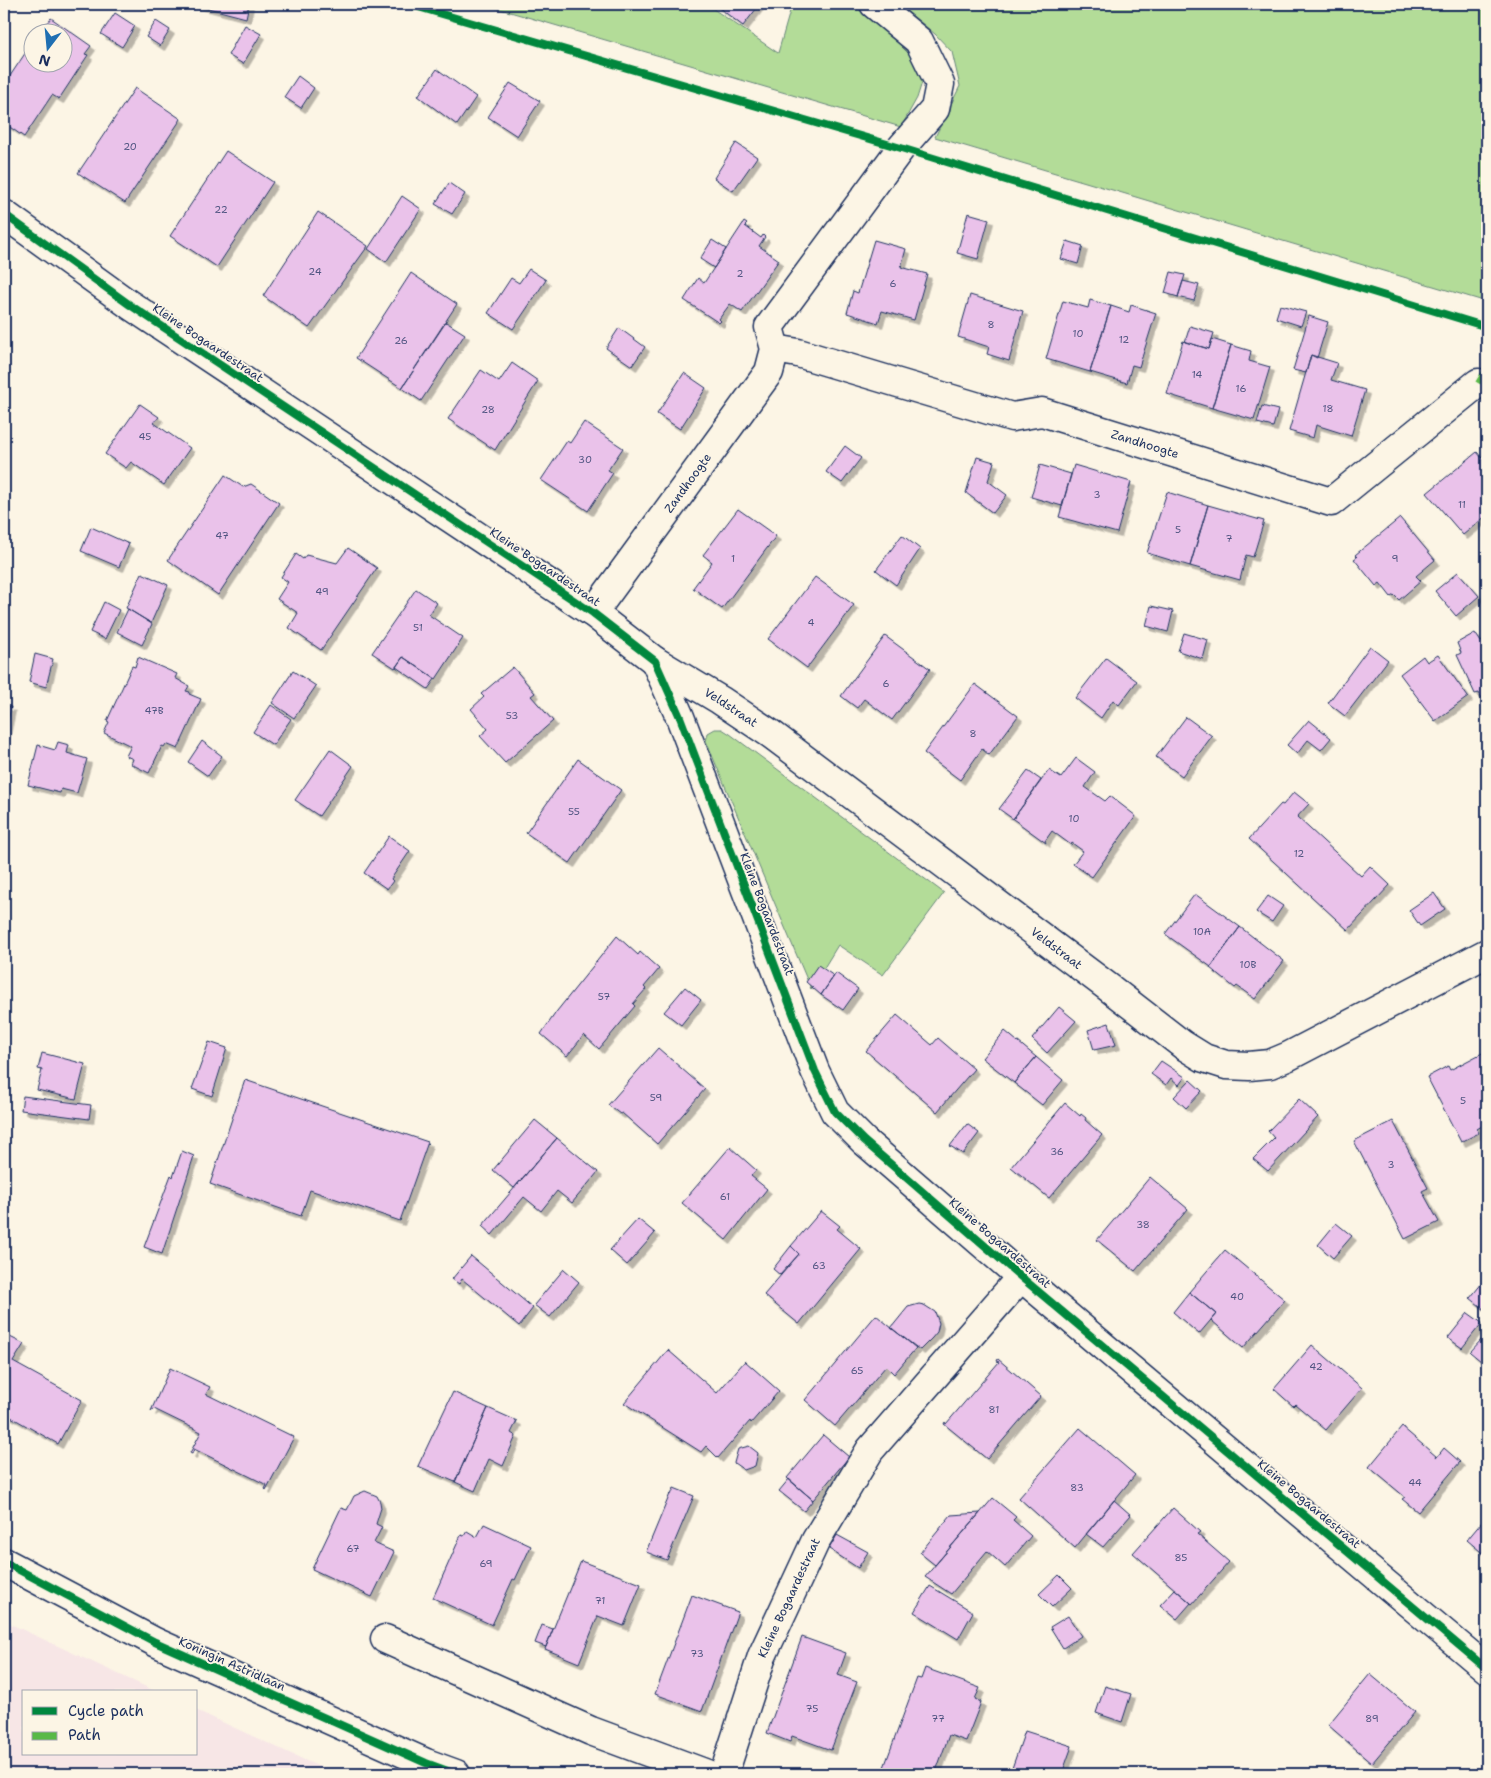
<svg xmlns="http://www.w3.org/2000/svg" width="1491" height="1778" viewBox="0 0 1491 1778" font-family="'Shantell Sans',sans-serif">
  <defs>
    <filter id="shadow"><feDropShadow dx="4.5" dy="4.5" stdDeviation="0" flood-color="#0004"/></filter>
  </defs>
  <rect width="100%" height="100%" fill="#fcf5e5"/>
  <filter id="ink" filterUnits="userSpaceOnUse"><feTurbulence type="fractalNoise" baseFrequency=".02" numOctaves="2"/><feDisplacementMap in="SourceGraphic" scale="10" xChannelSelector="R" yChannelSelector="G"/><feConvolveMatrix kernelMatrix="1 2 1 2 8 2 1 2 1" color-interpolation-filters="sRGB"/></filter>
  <g filter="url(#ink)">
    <path fill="#f7e6e6" d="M4 1621 157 1692H24V1754H196V1710L335 1774H4Z"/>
    <path fill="#b3dc98" stroke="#67867b" d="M483 4H706L778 53 792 4H853L888 33 912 57 924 76 917 98 901 127Z
      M898 4H1487V302L935 137 960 86 952 52 935 34Z
      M715 729H722L730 734 944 893 883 975 838 945 811 989 706 741 708 733Z"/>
    <path fill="#eac2ea" stroke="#1b2f5e" filter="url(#shadow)" d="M193 4H249L246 18Z
      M714 4H760L743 26Z
      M115 13 135 26 122 47 101 34Z
      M51 18 91 46 85 54 88 55 59 99 52 95 24 137 4 123V85L32 43V62H62V32H39Z
      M156 21 170 30 160 46 146 37Z
      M245 25 261 34 243 64 228 55Z
      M437 69 476 97 457 125 418 96Z
      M298 76 314 88 301 108 284 97Z
      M510 83 540 101 517 136 488 117Z
      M135 88 181 119 125 203 78 173Z
      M736 143 757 157 733 191 714 178Z
      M226 151 273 182 217 267 170 236Z
      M449 183 465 194 452 214 435 204Z
      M402 196 421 209 386 262 368 249Z
      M318 212 368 246 309 328 263 296Z
      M968 213 989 219 978 259 957 253Z
      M744 222 747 224 745 226 761 238 763 235 765 237 759 246 779 260 742 312 730 304 719 319 721 321 719 323 684 300 698 278 704 283Z
      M712 240 726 249 714 268 700 259Z
      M874 240 906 249 901 267 927 274 914 320 882 311 878 323 847 313 853 291 858 293Z
      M1067 241 1083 246 1078 264 1061 259Z
      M529 269 546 280 513 329 488 313 511 278 519 283Z
      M1171 272 1185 275 1178 297 1165 293Z
      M411 273 457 304 402 388 356 358Z
      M1183 281 1199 285 1194 301 1178 297Z
      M970 295 1023 311 1009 361 987 354 989 347 958 337Z
      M1090 300 1111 306 1090 372 1046 359 1063 301 1088 308Z
      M1131 305 1156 313 1139 367 1132 365 1127 383 1090 372 1111 306 1129 312Z
      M1280 305 1306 312 1301 326 1276 318Z
      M1309 316 1328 322 1317 358 1311 355 1306 373 1293 370Z
      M446 322 465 334 421 401 402 388Z
      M1190 326 1214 333 1209 349 1185 342Z
      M619 328 645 347 632 366 606 348Z
      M1212 339 1231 345 1212 408 1167 394 1183 341 1209 349Z
      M1231 345 1251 351 1249 361 1270 367 1254 420 1212 408Z
      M1311 355 1337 363 1331 380 1365 390 1351 436 1316 425 1313 438 1289 431Z
      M512 363 538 381 495 450 448 419 481 370 499 382Z
      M684 373 706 388 680 429 657 414Z
      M140 404 159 417 154 423 190 448 164 485 131 462 126 468 105 454Z
      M1262 406 1278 410 1273 427 1257 423Z
      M584 422 623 448 608 470 613 473 588 511 541 480 567 441 570 443Z
      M845 446 861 458 842 483 826 472Z
      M1477 452 1487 464V515L1463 535 1427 493Z
      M977 457 994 462 988 481 1007 495 993 513 966 493Z
      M1040 465 1071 474 1062 506 1031 497Z
      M1074 465 1131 482 1117 533 1059 517Z
      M225 475 243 487 251 484 279 503 218 595 168 560Z
      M1167 492 1208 505 1190 566 1147 553Z
      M1208 505 1264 521 1253 557 1246 555 1240 580 1190 566Z
      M738 509 776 536 722 609 693 588 712 562 703 555Z
      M1400 518 1435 560 1416 576 1421 581 1399 600 1394 595 1391 597 1380 583 1376 586 1354 559 1357 557 1355 555Z
      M91 527 129 544 119 567 81 551Z
      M902 535 920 549 896 585 876 570Z
      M348 548 377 568 321 650 289 628 298 613 277 599 288 582 281 577 296 554 303 559 306 555 337 563Z
      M1458 572 1479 596 1456 616 1435 591Z
      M142 573 168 585 151 623 126 608Z
      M815 577 854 605 807 668 768 639Z
      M416 589 437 603 429 615 463 638 436 679 403 657 395 668 372 653Z
      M104 602 119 610 105 639 90 632Z
      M1151 606 1173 611 1168 632 1146 626Z
      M128 609 152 624 142 645 117 632Z
      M1184 633 1208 640 1203 659 1178 651Z
      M1475 633 1481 642 1487 639 1486 705 1479 693 1475 694 1457 655 1461 653 1457 643Z
      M885 636 930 669 892 720 864 699 857 708 841 696Z
      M1370 646 1388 660 1345 716 1328 703Z
      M35 654 53 659 46 687 29 682Z
      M1438 655 1468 697 1435 721 1400 674 1423 656 1427 662Z
      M138 657 177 674 175 678 189 686 186 691 190 692 189 694 201 699 178 749 166 744 164 747 162 746 149 773 131 764 133 759 126 756 131 746 104 733 109 722 107 721 132 666 135 667Z
      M403 657 435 679 428 689 396 667Z
      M1106 658 1137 681 1119 705 1113 700 1101 718 1075 698Z
      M513 667 535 693 531 696 553 721 505 763 480 736 488 729 471 709 484 697 481 694Z
      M293 671 316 686 294 718 272 703Z
      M975 684 1018 716 989 755 982 749 960 780 924 753Z
      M271 705 291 719 273 745 253 732Z
      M4 706 11 707 4 740Z
      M1186 717 1212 736 1182 776 1156 757Z
      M1309 720 1331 738 1321 750 1308 740 1297 754 1287 745Z
      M202 741 222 756 208 776 188 762Z
      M58 742 69 745 67 753 87 759 77 793 61 789 60 793 28 785 38 745 55 750Z
      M330 749 353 766 319 816 295 800Z
      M1076 758 1095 772 1085 787 1105 801 1110 796 1136 816 1092 877 1073 864 1083 851 1072 843 1071 845 1052 831 1045 841 1046 843 1013 819 1049 770 1061 778Z
      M578 759 621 790 570 863 526 833Z
      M1028 771 1041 780 1013 819 999 809Z
      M1294 792 1309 804 1297 817 1361 876 1370 866 1390 885 1348 930 1249 839 1281 804 1283 805Z
      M389 836 410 851 391 879 393 881 387 889 364 873Z
      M1434 893 1445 909 1420 926 1409 910Z
      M1195 894 1240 927 1211 967 1165 934Z
      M1268 896 1283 906 1272 922 1256 912Z
      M1240 927 1284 961 1255 999 1237 986 1235 988 1210 968Z
      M617 936 638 955 640 952 659 969 644 987 646 989 633 1004 635 1006 599 1049 584 1035 567 1056 541 1034 557 1011Z
      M818 965 834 976 821 995 806 982Z
      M836 973 858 989 843 1010 821 995Z
      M685 987 701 1000 681 1025 664 1012Z
      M1059 1007 1076 1021 1047 1053 1032 1039Z
      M897 1015 932 1045 938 1038 974 1069 937 1112 866 1051Z
      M1109 1023 1116 1045 1094 1050 1088 1030Z
      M1005 1031 1036 1057 1014 1083 982 1058Z
      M209 1042 227 1048 212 1096 192 1089Z
      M1486 1047 1487 1049V1123L1477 1129 1479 1133 1461 1142 1427 1077 1448 1066 1450 1070 1486 1051Z
      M658 1048 705 1089 657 1144 622 1113 620 1114 608 1105Z
      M42 1053 85 1064 76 1099 37 1090 42 1070 38 1069Z
      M1036 1057 1063 1080 1042 1105 1014 1083Z
      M1161 1061 1185 1077 1179 1085 1171 1078 1166 1085 1151 1074Z
      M245 1080 428 1142 400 1221 310 1190 301 1216 210 1184Z
      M1190 1080 1202 1091 1186 1108 1174 1097Z
      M23 1096 91 1105 89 1119 21 1110Z
      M1299 1099 1318 1117 1268 1171 1253 1159 1274 1138 1268 1131Z
      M1065 1103 1080 1116 1081 1114 1086 1118 1085 1120 1102 1135 1049 1198 1011 1167Z
      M535 1120 557 1138 514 1188 493 1170Z
      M1393 1121 1428 1188 1422 1191 1439 1222 1405 1239 1354 1141Z
      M967 1124 979 1133 963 1154 950 1146Z
      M557 1138 598 1172 572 1203 557 1191 541 1211 524 1197 492 1235 482 1226Z
      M730 1147 756 1170 751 1176 767 1189 726 1240 682 1203Z
      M182 1151 194 1156 162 1254 144 1247 171 1175 173 1177Z
      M1150 1177 1188 1209 1135 1271 1097 1240Z
      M1487 1198V1219L1481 1217Z
      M821 1211 840 1226 837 1229 861 1249 799 1324 764 1295 799 1254 791 1246Z
      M638 1219 655 1233 627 1265 610 1250Z
      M1336 1223 1352 1236 1333 1258 1318 1245Z
      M791 1246 799 1254 780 1275 773 1269Z
      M1225 1250 1285 1300 1243 1348 1211 1320 1216 1314 1189 1292Z
      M471 1256 533 1308 519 1326 462 1279 459 1284 452 1279Z
      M564 1269 579 1282 550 1317 534 1305Z
      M1487 1277V1307L1485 1310 1470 1298Z
      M1189 1292 1216 1314 1199 1334 1173 1312Z
      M919 1304 924 1305 935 1312 939 1323 937 1332 932 1338 920 1350 891 1328 908 1307Z
      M1468 1313 1482 1323 1462 1348 1448 1338Z
      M876 1315 916 1348 894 1374 886 1366 835 1426 805 1400Z
      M4 1334 24 1344 13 1362 82 1400 58 1444 4 1413Z
      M1482 1339 1487 1343V1366L1470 1352Z
      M1312 1345 1362 1388 1326 1430 1295 1404 1293 1406 1274 1389Z
      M668 1350 717 1393 745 1361 779 1391 751 1423 750 1421 718 1458 706 1446 701 1452 624 1403Z
      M998 1359 1041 1396 987 1459 944 1424 945 1422 946 1424 999 1362 997 1361Z
      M170 1368 210 1387 206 1394 294 1437 266 1490 265 1489 267 1485 194 1449 192 1454 190 1453 201 1432 154 1409 151 1411Z
      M453 1392 488 1408 455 1482 418 1466Z
      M488 1408 517 1421 511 1433 516 1436 503 1466 489 1459 475 1491 455 1482Z
      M1402 1427 1437 1457 1444 1448 1460 1462 1418 1512 1402 1499 1405 1497 1369 1467Z
      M1080 1428 1135 1475 1075 1548 1019 1498Z
      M823 1435 849 1457 813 1500 787 1478Z
      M749 1446 758 1453 755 1466 744 1470 734 1463 738 1449Z
      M789 1479 813 1500 804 1511 779 1491Z
      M674 1488 694 1496 667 1560 646 1552 670 1494 671 1495Z
      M365 1491 377 1496 380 1502 381 1508 376 1524 382 1527 374 1543 394 1552 372 1597 312 1569 341 1508 347 1510 354 1496Z
      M993 1498 1016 1517 1013 1520 1031 1536 1005 1567 987 1551 951 1594 925 1577Z
      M1114 1500 1131 1515 1103 1547 1086 1534Z
      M1173 1508 1200 1532 1197 1534 1229 1562 1192 1604 1133 1553Z
      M980 1513 935 1565 920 1553 951 1515Z
      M1487 1516V1557L1467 1540Z
      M484 1524 531 1546 515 1580 513 1579 492 1625 433 1598 461 1535 464 1536 467 1531 477 1537Z
      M837 1535 868 1552 858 1568 829 1549Z
      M581 1561 641 1584 624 1626 598 1616 579 1663 545 1649Z
      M1059 1575 1072 1588 1052 1607 1039 1594Z
      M930 1586 973 1612 958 1639 914 1612Z
      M1175 1589 1191 1603 1177 1619 1160 1605Z
      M692 1595 738 1612 702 1711 655 1694Z
      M1068 1616 1081 1636 1063 1648 1050 1627Z
      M542 1625 553 1629 546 1647 535 1643Z
      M802 1637 846 1653 838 1675 857 1682 831 1750 792 1736 790 1742 767 1733Z
      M925 1668 980 1688 975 1699 981 1702 966 1741 949 1735 935 1774H894L883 1770 917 1678 921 1679Z
      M1370 1674 1415 1712 1372 1763 1328 1725Z
      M1105 1686 1131 1694 1122 1722 1096 1713Z
      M1025 1731 1072 1746 1062 1774H1010Z"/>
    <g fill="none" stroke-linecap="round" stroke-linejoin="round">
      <defs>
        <g id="street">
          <path id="s1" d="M4 214 130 305 593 613 655 661 720 700 771 734 1108 987 1183 1045 1204 1058 1226 1065 1249 1066 1270 1064 1289 1056 1487 953"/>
          <path id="s2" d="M775 349 798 353 1012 417 1042 412 1331 502 1478 383"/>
          <path id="s3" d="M593 613 769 372 775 349 769 327 901 148 935 109 940 84 919 41 874 4"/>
          <path d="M655 661 680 717 815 1071 835 1112 864 1141 1021 1277 1487 1669"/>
          <path d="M385 1639 591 1731 707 1774"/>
          <path id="s4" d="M724 1774 762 1656 816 1540 870 1450 1021 1277"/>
        </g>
        <path id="secondary" d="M4 1562 155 1642 426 1763 456 1774"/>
      </defs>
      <use href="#street" stroke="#1b2f5e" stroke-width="31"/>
      <use href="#secondary" stroke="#1b2f5e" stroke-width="31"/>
      <use href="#street" stroke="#fcf5e5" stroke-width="28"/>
      <use href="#secondary" stroke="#fcf5e5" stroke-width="28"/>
      <path stroke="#58b947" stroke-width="6" stroke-dasharray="12 6" stroke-linecap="butt" d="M1478 383 1487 369"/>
      <defs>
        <path id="cycleway" d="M408 4 901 148 1487 327
          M4 214 130 305 593 613 655 661 680 717 815 1071 835 1112 864 1141 1021 1277 1487 1669
          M4 1562 155 1642 426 1763 456 1774"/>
      </defs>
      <use href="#cycleway" stroke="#fcf5e5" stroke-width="11"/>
      <use href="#cycleway" stroke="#00873e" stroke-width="8"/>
    </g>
  </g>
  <g text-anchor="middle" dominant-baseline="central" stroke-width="4" stroke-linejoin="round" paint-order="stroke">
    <g font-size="10" fill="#4f5481">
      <text x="130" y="146">20</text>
      <text x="221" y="209">22</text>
      <text x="315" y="271">24</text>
      <text x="740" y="273">2</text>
      <text x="893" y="283">6</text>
      <text x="991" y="324">8</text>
      <text x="1078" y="333">10</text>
      <text x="1124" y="339">12</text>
      <text x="401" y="340">26</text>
      <text x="1197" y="374">14</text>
      <text x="1241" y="388">16</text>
      <text x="1328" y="408">18</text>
      <text x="488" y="409">28</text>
      <text x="145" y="436">45</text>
      <text x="585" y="459">30</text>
      <text x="1097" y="494">3</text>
      <text x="1462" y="504">11</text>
      <text x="1178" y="529">5</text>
      <text x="222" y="535">47</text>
      <text x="1229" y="538">7</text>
      <text x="733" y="558">1</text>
      <text x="1395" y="558">9</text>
      <text x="322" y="591">49</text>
      <text x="811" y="622">4</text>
      <text x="418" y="627">51</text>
      <text x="886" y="683">6</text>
      <text x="154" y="710">47B</text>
      <text x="512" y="715">53</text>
      <text x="973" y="733">8</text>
      <text x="574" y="811">55</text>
      <text x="1074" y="818">10</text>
      <text x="1299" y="853">12</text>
      <text x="1202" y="931">10A</text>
      <text x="1248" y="964">10B</text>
      <text x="604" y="996">57</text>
      <text x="656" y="1097">59</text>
      <text x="1463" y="1100">5</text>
      <text x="1057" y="1151">36</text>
      <text x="1391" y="1164">3</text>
      <text x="725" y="1196">61</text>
      <text x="1143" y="1224">38</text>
      <text x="819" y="1265">63</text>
      <text x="1237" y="1296">40</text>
      <text x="1316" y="1366">42</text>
      <text x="857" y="1370">65</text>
      <text x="994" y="1409">81</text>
      <text x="1415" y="1482">44</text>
      <text x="1077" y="1487">83</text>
      <text x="353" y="1548">67</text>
      <text x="1181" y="1557">85</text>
      <text x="486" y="1563">69</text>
      <text x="600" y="1600">71</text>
      <text x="697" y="1653">73</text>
      <text x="812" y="1708">75</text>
      <text x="938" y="1718">77</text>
      <text x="1372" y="1718">89</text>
    </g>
    <g font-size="12" fill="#1b2f5e" stroke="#fcf5e5">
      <text transform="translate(208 343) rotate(34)">Kleine Bogaardestraat</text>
      <text stroke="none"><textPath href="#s2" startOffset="385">Zandhoogte</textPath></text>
      <text stroke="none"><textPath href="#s3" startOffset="161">Zandhoogte</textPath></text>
      <text transform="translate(545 567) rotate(34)">Kleine Bogaardestraat</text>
      <text stroke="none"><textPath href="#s1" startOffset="879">Veldstraat</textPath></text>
      <text transform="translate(767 914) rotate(69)">Kleine Bogaardestraat</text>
      <text stroke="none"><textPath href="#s1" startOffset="1284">Veldstraat</textPath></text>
      <text transform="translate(1000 1243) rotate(41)">Kleine Bogaardestraat</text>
      <text transform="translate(1309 1504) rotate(40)">Kleine Bogaardestraat</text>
      <text stroke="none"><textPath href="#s4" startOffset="188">Kleine Bogaardestraat</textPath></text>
      <text transform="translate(232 1664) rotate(24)">Koningin Astridlaan</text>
    </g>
  </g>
  <rect width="1491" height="1778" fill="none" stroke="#fcf5e5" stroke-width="20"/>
  <rect x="10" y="10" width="1471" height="1758" fill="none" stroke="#1b2f5e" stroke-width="2" filter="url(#ink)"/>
  <rect x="22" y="1690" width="175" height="65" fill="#fcf5e5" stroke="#a2a6af"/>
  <rect x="32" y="1707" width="25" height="8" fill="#00873e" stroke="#a2a6af"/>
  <text x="68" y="1716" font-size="15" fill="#1b2f5e">Cycle path</text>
  <rect x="32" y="1732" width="25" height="8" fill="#58b947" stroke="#a2a6af"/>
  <text x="68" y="1740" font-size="15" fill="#1b2f5e">Path</text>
  <g transform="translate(48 48) rotate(196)"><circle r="24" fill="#fcf5e5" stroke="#a2a6af"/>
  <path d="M0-4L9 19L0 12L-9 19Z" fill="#1f6fb2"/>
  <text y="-8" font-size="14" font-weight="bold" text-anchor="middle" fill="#1b2f5e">N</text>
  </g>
</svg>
